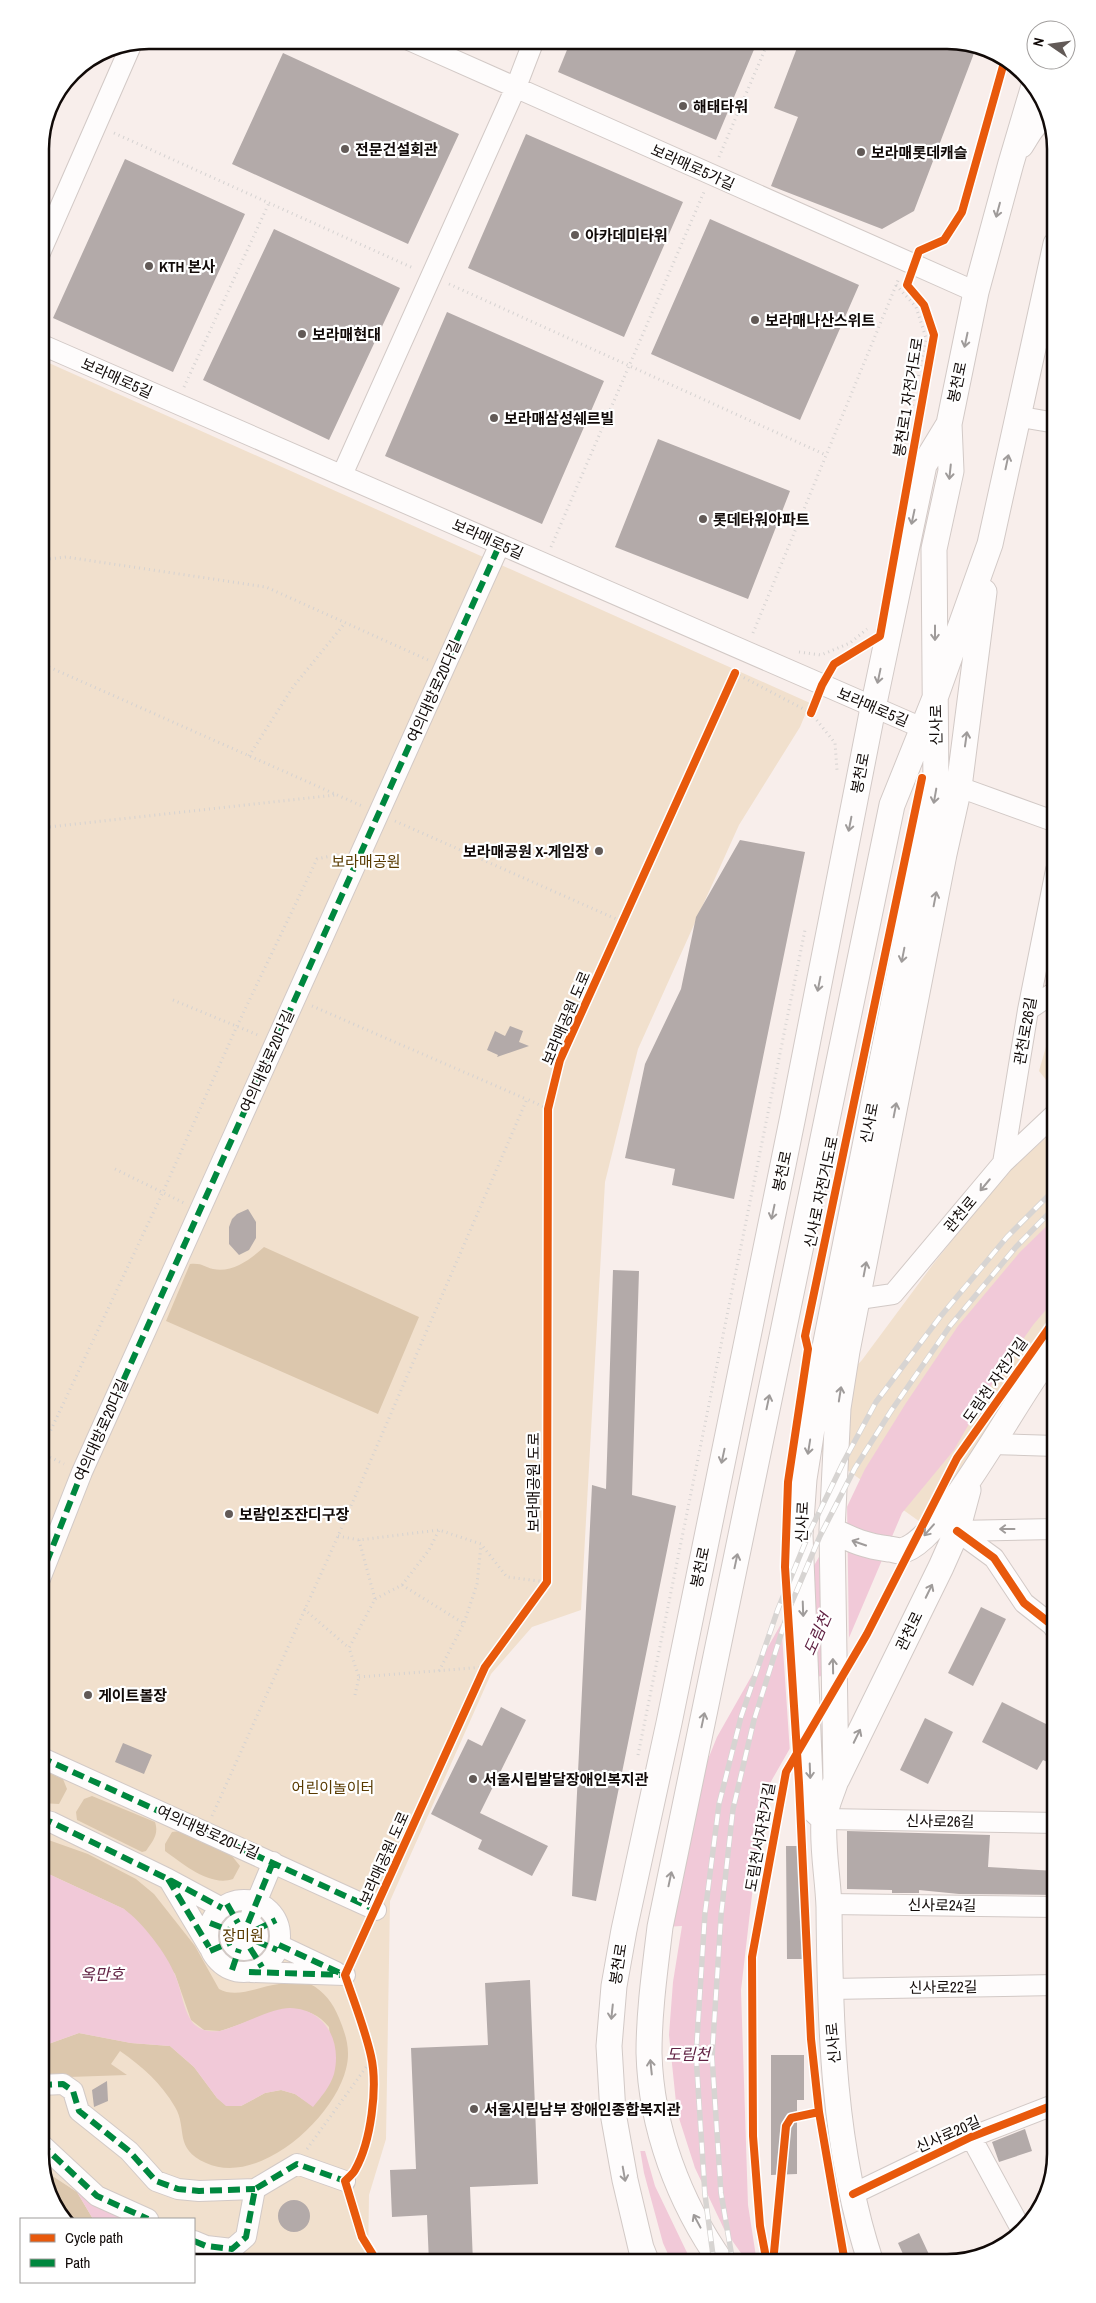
<svg xmlns="http://www.w3.org/2000/svg" width="1096" height="2303" viewBox="0 0 1096 2303" font-family="'Archivo Narrow','Noto Sans KR',sans-serif">
  <rect width="100%" height="100%" fill="#f8eeeb"/>
  <path fill="#f1e0cd" d="M40 359 810 703 800 727 739 825 638 1049 605 1182 581 1610 532 1627 491 1674 390 1901 386 2139 369 2195 368 2262 364 2263H272L266 2259 262 2263H195L194 2219H93L77 2192 51 2175 45 2180 40 2154Z
    M1054 1019 1056 1022V1074L1047 1081 1039 1071Z
    M1056 1129V1337L944 1539 815 1447 828 1397 862 1360 934 1263 1006 1173Z"/>
  <path fill="#dcc7ad" d="M264 1247 419 1317 378 1414 166 1321 190 1264C204 1263 203 1267 213 1269 233 1273 251 1259 264 1247Z
    M40 1769 63 1779 67 1789 59 1804 40 1803Z
    M92 1796 155 1822C159 1834 153 1841 146 1851L142 1852 77 1820 76 1812 84 1799Z
    M180 1831 232 1856 240 1866 233 1879C210 1887 183 1864 165 1851V1844L172 1832Z
    M40 1837 88 1854 136 1879 154 1894 195 1946 219 1989C237 1999 260 1986 279 1984 290 1983 300 1983 310 1984 324 1991 333 2003 339 2018 346 2035 351 2050 346 2069 334 2118 259 2187 206 2163 173 2148 188 2129 175 2107 161 2083 143 2067 120 2051L111 2064 127 2075 40 2078V2047L79 2033 131 2043 170 2046 194 2067 217 2098 227 2106H241L265 2093 281 2090 295 2094 313 2106C340 2073 333 2068 329 2027 300 1991 254 2022 220 2031L204 2030 191 2020 175 1974 124 1909 40 1870Z
    M51 2175 77 2192 93 2219H66L48 2196 45 2180Z"/>
  <path fill="#f1c9d8" d="M1056 1217V1298L1033 1325 992 1384 954 1450 902 1513 837 1666 769 1785 752 1895 741 1990 748 2205 757 2263H672L663 2243 644 2173 634 2113 686 1814 717 1737 845 1511 865 1469 906 1403 958 1326 1020 1252Z
    M40 1870 124 1909C142 1922 167 1954 175 1975 182 1990 183 2013 195 2025 202 2031 211 2032 220 2031 239 2026 272 2008 290 2008 326 2009 342 2042 334 2074 330 2087 321 2097 313 2107L295 2094 281 2090 265 2093 241 2106H226L217 2098 194 2067 170 2046 131 2043 79 2033 40 2047Z
    M77 2192 124 2219H93Z"/>
  <path fill="#f8eeeb" d="M847 1500 849 1645 839 1667 790 1753 781 1619 807 1572 815 1677 822 1676 819 1551Z
    M682 1926 673 1982 669 2035 677 2112 695 2168 724 2229 748 2263H692L655 2186 645 2151H638L631 2113 629 2050 634 1989 646 1928Z"/>
  <path fill="#b3aaa9" d="M571 40H758L716 140 558 72Z
    M800 40H815L828 45 830 40H955L976 48 914 211 882 229 771 186 798 117 774 108Z
    M283 53 459 134 408 244 232 164Z
    M526 134 683 202 624 337 468 268Z
    M125 159 245 214 173 372 53 318Z
    M710 219 859 285 800 420 651 354Z
    M274 229 400 288 329 440 203 380Z
    M447 312 604 381 542 524 385 456Z
    M658 439 790 491 748 599 615 547Z
    M740 840 805 852 734 1199 672 1185 675 1169 625 1158 645 1064 681 989 696 917Z
    M510 1026 523 1031 519 1042 529 1046 497 1057 498 1055 487 1050 495 1031 505 1036Z
    M248 1209 256 1222V1238L249 1250 239 1255 229 1244V1227L232 1219 237 1214Z
    M613 1270 639 1271 632 1495 676 1506 596 1901 572 1896 592 1485 606 1489Z
    M981 1607 1006 1619 973 1686 948 1673Z
    M1002 1702 1056 1729V1766L1043 1760 1037 1770 982 1742Z
    M501 1707 526 1720 480 1813 548 1846 532 1876 478 1849 482 1840 431 1814 468 1739 482 1746Z
    M925 1718 953 1732 928 1784 900 1770Z
    M123 1743 152 1755 144 1774 115 1762Z
    M847 1831 990 1835 988 1867 1056 1871V1895L959 1894 919 1890V1893H892V1890L847 1889Z
    M786 1846H801L802 1959H787Z
    M530 1980 538 2184 470 2187 473 2263H429L427 2215 392 2217 390 2170 416 2169 411 2048 488 2045 485 1983Z
    M771 2055H804V2100H797V2174L771 2175Z
    M107 2081 108 2101 94 2107 92 2090Z
    M1025 2129 1032 2151 999 2162 992 2142Z
    M278 2216a16 16 0 1 1 32 0a16 16 0 1 1-32 0Z
    M919 2233 933 2263H907L898 2243Z"/>
  <g fill="none" stroke-linecap="round" stroke-linejoin="round">
    <defs>
      <path id="minor" d="M409 40 976 292
        M40 253 132 43
        M40 344 936 734
        M1016 416 1056 423
        M342 475 516 87 534 40
        M959 787 1056 822
        M1028 1010 1056 991
        M1003 1163 1028 1010 1056 870
        M859 1299 893 1294 1003 1163 1056 1113
        M991 1444 1056 1446
        M957 1531 994 1558 1024 1603 1052 1625 1056 1631
        M957 1531 1056 1529
        M40 1579 82 1472 500 544
        M40 1757 376 1910
        M40 1819 51 1822 168 1879 222 1908
        M824 1819 1056 1823
        M169 1880 209 1947
        M208 1936a36 36 0 1 1 72 0a36 36 0 1 1-72 0Z
        M829 1904 1056 1907
        M251 1915 273 1862
        M230 1936a14 14 0 1 1 28 0a14 14 0 1 1-28 0Z
        M279 1945 336 1972
        M251 1972 345 1975
        M830 1989 1056 1985
        M40 2085 63 2084 73 2091 79 2111 129 2151 156 2181 178 2189 199 2191 255 2189
        M971 2137 1021 2229
        M40 2143 97 2196 148 2219
        M853 2194 971 2137 1056 2104
        M194 2241 206 2246 232 2249 246 2237 255 2189 297 2164 345 2181"/>
      <path id="major" d="M1021 145C1028 135 1035 117 1050 117
        M832 1530C853 1541 866 1546 889 1549 893 1549 897 1551 900 1551 942 1546 1023 1383 1056 1347
        M837 1779 941 1567 957 1531 968 1490
        M824 1819 811 1807 800 1535 804 1479 825 1347 936 790 934 549 951 471 949 424
        M647 2263 641 2248 625 2180 613 2113 609 2046 614 1986 624 1930 669 1723 793 1116 873 708 924 465 949 424 976 292 1011 163 1033 89
        M722 2263C679 2202 651 2128 649 2053 649 2011 655 1969 660 1927L892 805 935 698 990 544 1056 244
        M871 2263C833 2149 830 2026 829 1907 828 1878 822 1848 824 1820 825 1807 832 1793 836 1780L832 1530 838 1408 847 1351 944 854 959 787 984 592"/>
    </defs>
    <use href="#minor" stroke="#d2c9c6" stroke-width="22"/>
    <use href="#major" stroke="#d2c9c6" stroke-width="27"/>
    <path stroke="#d5d2d1" stroke-width="3" stroke-dasharray="1 4" stroke-linecap="butt" d="M114 133 413 268
      M719 157 769 40
      M449 284 826 455
      M896 285 916 307 926 338 903 455
      M184 387 269 203
      M551 547 704 192
      M40 560 66 557 266 587 428 660
      M753 633 899 278
      M799 652 821 655 850 643 867 629
      M40 663 362 806
      M735 673 811 713 835 743 837 770
      M249 756 293 687 345 623
      M395 821 623 922
      M40 828 335 795
      M173 1000 258 1035
      M312 1006 526 1099
      M115 1169 184 1203
      M40 1453 163 1192 237 1026 317 859 340 854
      M41 1453 64 1464
      M338 1536 359 1540 439 1530 481 1544 507 1577 547 1582
      M359 1540 375 1599
      M402 1585 463 1623
      M304 1609 349 1648
      M439 1671 464 1623 477 1584 481 1545
      M359 1677 485 1667
      M355 1695 359 1677 349 1648 375 1599 402 1585 429 1550 439 1530
      M638 1755 805 930
      M212 1816 338 1536 527 1099 548 1109
      M307 2149 372 2059"/>
    <use href="#minor" stroke="#fefcfc" stroke-width="20"/>
    <use href="#major" stroke="#fefcfc" stroke-width="25"/>
    <defs>
      <path id="rail" d="M714 2263 705 2195 696 2055 705 1913 719 1804 741 1717 778 1609 810 1531 844 1461 876 1402 940 1317 1007 1237 1056 1188
        M733 2263 721 2193 712 2057 721 1916 733 1809 754 1720 789 1609 820 1536 855 1468 891 1411 950 1326 1016 1247 1056 1206"/>
    </defs>
    <use href="#rail" stroke="#d7d4d2" stroke-width="5.5"/>
    <use href="#rail" stroke="#fff" stroke-width="4" stroke-dasharray="11" stroke-linecap="butt"/>
    <path stroke="#00873e" stroke-width="6" stroke-dasharray="12 6" stroke-linecap="butt" d="M40 1579 82 1472 500 544
      M40 1757 376 1910
      M40 1819 51 1822 168 1879 222 1908
      M168 1879 209 1947
      M227 1904 238 1923
      M210 1923 231 1931
      M248 1923 273 1862
      M256 1930 276 1920
      M256 1941 277 1950
      M279 1945 340 1973
      M250 1948 262 1967
      M210 1951 231 1942
      M232 1970 239 1949
      M249 1972 345 1975
      M40 2085 63 2084 73 2091 79 2111 129 2151 156 2181 178 2189 199 2191 255 2189
      M40 2143 97 2196 148 2219
      M194 2241 206 2246 232 2249 246 2237 255 2189 297 2164 345 2181"/>
    <defs>
      <path id="cycleway" d="M811 713 822 685 834 664 880 636 934 335 924 305 907 285 919 251 944 240 962 212 1005 59
        M957 1531 994 1558 1024 1603 1052 1625 1056 1631
        M853 2194 971 2137 1056 2104
        M378 2263 362 2237 345 2181C348 2178 353 2174 355 2170 371 2142 378 2087 371 2056 365 2029 354 2002 345 1975L485 1667 547 1582 548 1109 560 1060 735 673
        M767 2263 760 2226 753 2136 752 1957 786 1772 867 1634 957 1458 1056 1318
        M773 2263 786 2126 791 2118 819 2112
        M845 2263 819 2112 811 2039 799 1783 785 1567 788 1482 808 1349 805 1336 922 778"/>
    </defs>
    <use href="#cycleway" stroke="#fff" stroke-width="11"/>
    <use href="#cycleway" stroke="#e8590c" stroke-width="8"/>
  </g>
  <defs><path id="oneway-shaft" d="M-6 0H5M1.5-3L5.5 0L1.5 3" fill="none" stroke-width="1.6" stroke-linecap="round" stroke-linejoin="round" transform="scale(1.25)"/></defs>
  <g stroke="#9f9b9a">
    <use href="#oneway-shaft" transform="translate(998 210) rotate(105)"/>
    <use href="#oneway-shaft" transform="translate(966 340) rotate(102)"/>
    <use href="#oneway-shaft" transform="translate(1007 462) rotate(-78)"/>
    <use href="#oneway-shaft" transform="translate(950 472) rotate(96)"/>
    <use href="#oneway-shaft" transform="translate(913 517) rotate(102)"/>
    <use href="#oneway-shaft" transform="translate(935 633) rotate(90)"/>
    <use href="#oneway-shaft" transform="translate(879 676) rotate(102)"/>
    <use href="#oneway-shaft" transform="translate(966 739) rotate(-82)"/>
    <use href="#oneway-shaft" transform="translate(935 796) rotate(100)"/>
    <use href="#oneway-shaft" transform="translate(850 824) rotate(101)"/>
    <use href="#oneway-shaft" transform="translate(935 899) rotate(-79)"/>
    <use href="#oneway-shaft" transform="translate(903 955) rotate(101)"/>
    <use href="#oneway-shaft" transform="translate(819 984) rotate(101)"/>
    <use href="#oneway-shaft" transform="translate(895 1110) rotate(-79)"/>
    <use href="#oneway-shaft" transform="translate(985 1185) rotate(130)"/>
    <use href="#oneway-shaft" transform="translate(773 1212) rotate(102)"/>
    <use href="#oneway-shaft" transform="translate(865 1269) rotate(-79)"/>
    <use href="#oneway-shaft" transform="translate(840 1394) rotate(-81)"/>
    <use href="#oneway-shaft" transform="translate(768 1402) rotate(-78)"/>
    <use href="#oneway-shaft" transform="translate(809 1447) rotate(99)"/>
    <use href="#oneway-shaft" transform="translate(723 1456) rotate(102)"/>
    <use href="#oneway-shaft" transform="translate(1007 1529) rotate(180)"/>
    <use href="#oneway-shaft" transform="translate(929 1530) rotate(131)"/>
    <use href="#oneway-shaft" transform="translate(859 1543) rotate(-161)"/>
    <use href="#oneway-shaft" transform="translate(736 1561) rotate(-78)"/>
    <use href="#oneway-shaft" transform="translate(929 1591) rotate(-64)"/>
    <use href="#oneway-shaft" transform="translate(803 1609) rotate(88)"/>
    <use href="#oneway-shaft" transform="translate(833 1666) rotate(-91)"/>
    <use href="#oneway-shaft" transform="translate(703 1720) rotate(-78)"/>
    <use href="#oneway-shaft" transform="translate(857 1736) rotate(-64)"/>
    <use href="#oneway-shaft" transform="translate(810 1771) rotate(88)"/>
    <use href="#oneway-shaft" transform="translate(670 1879) rotate(-78)"/>
    <use href="#oneway-shaft" transform="translate(612 2012) rotate(96)"/>
    <use href="#oneway-shaft" transform="translate(651 2067) rotate(-96)"/>
    <use href="#oneway-shaft" transform="translate(624 2174) rotate(80)"/>
    <use href="#oneway-shaft" transform="translate(697 2221) rotate(-118)"/>
  </g>
  <g fill="#625a57" stroke="#fff" stroke-width="2">
    <circle cx="683" cy="106" r="5"/>
    <circle cx="345" cy="149" r="5"/>
    <circle cx="861" cy="152" r="5"/>
    <circle cx="575" cy="235" r="5"/>
    <circle cx="149" cy="266" r="5"/>
    <circle cx="755" cy="320" r="5"/>
    <circle cx="302" cy="334" r="5"/>
    <circle cx="494" cy="418" r="5"/>
    <circle cx="703" cy="519" r="5"/>
    <circle cx="599" cy="851" r="5"/>
    <circle cx="229" cy="1514" r="5"/>
    <circle cx="88" cy="1695" r="5"/>
    <circle cx="473" cy="1779" r="5"/>
    <circle cx="474" cy="2109" r="5"/>
  </g>
  <g text-anchor="middle" dominant-baseline="central" stroke-width="4.5" stroke-linejoin="round" paint-order="stroke">
    <g font-size="15" font-weight="bold" fill="#110a08" stroke="#fff" text-anchor="start">
      <text x="693" y="106">해태타워</text>
      <text x="355" y="149">전문건설회관</text>
      <text x="871" y="152">보라매롯데캐슬</text>
      <text x="585" y="235">아카데미타워</text>
      <text x="159" y="266">KTH 본사</text>
      <text x="765" y="320">보라매나산스위트</text>
      <text x="312" y="334">보라매현대</text>
      <text x="504" y="418">보라매삼성쉐르빌</text>
      <text x="713" y="519">롯데타워아파트</text>
      <text x="589" y="851" text-anchor="end">보라매공원 X-게임장</text>
      <text x="239" y="1514">보람인조잔디구장</text>
      <text x="98" y="1695">게이트볼장</text>
      <text x="483" y="1779">서울시립발달장애인복지관</text>
      <text x="484" y="2109">서울시립남부 장애인종합복지관</text>
    </g>
    <g font-size="15" fill="#110a08" stroke="#fff">
      <text transform="translate(693 167) rotate(24)">보라매로5가길</text>
      <text transform="translate(117 378) rotate(24)">보라매로5길</text>
      <text transform="translate(957 382) rotate(-78)">봉천로</text>
      <text transform="translate(908 397) rotate(-81)">봉천로1 자전거도로</text>
      <text transform="translate(488 539) rotate(24)">보라매로5길</text>
      <text transform="translate(434 691) rotate(-66)">여의대방로20다길</text>
      <text transform="translate(873 707) rotate(23)">보라매로5길</text>
      <text transform="translate(936 725) rotate(-91)">신사로</text>
      <text transform="translate(860 773) rotate(-79)">봉천로</text>
      <text transform="translate(566 1018) rotate(-67)">보라매공원 도로</text>
      <text transform="translate(1025 1031) rotate(-80)">관천로26길</text>
      <text transform="translate(267 1061) rotate(-66)">여의대방로20다길</text>
      <text transform="translate(869 1123) rotate(-79)">신사로</text>
      <text transform="translate(782 1171) rotate(-78)">봉천로</text>
      <text transform="translate(821 1192) rotate(-78)">신사로 자전거도로</text>
      <text transform="translate(960 1214) rotate(-50)">관천로</text>
      <text transform="translate(995 1380) rotate(-55)">도림천 자전거길</text>
      <text transform="translate(101 1430) rotate(-66)">여의대방로20다길</text>
      <text transform="translate(533 1482) rotate(-90)">보라매공원 도로</text>
      <text transform="translate(802 1522) rotate(-88)">신사로</text>
      <text transform="translate(700 1567) rotate(-78)">봉천로</text>
      <text transform="translate(909 1631) rotate(-64)">관천로</text>
      <text transform="translate(940 1821) rotate(1)">신사로26길</text>
      <text transform="translate(208 1832) rotate(24)">여의대방로20나길</text>
      <text transform="translate(760 1837) rotate(-80)">도림천서자전거길</text>
      <text transform="translate(384 1858) rotate(-66)">보라매공원 도로</text>
      <text transform="translate(942 1905) rotate(1)">신사로24길</text>
      <text transform="translate(618 1964) rotate(-81)">봉천로</text>
      <text transform="translate(943 1987) rotate(-1)">신사로22길</text>
      <text transform="translate(833 2043) rotate(-95)">신사로</text>
      <text transform="translate(948 2134) rotate(-24)">신사로20길</text>
    </g>
    <g font-size="15" fill="#583a00" stroke="#fff">
      <text x="366" y="861">보라매공원</text>
      <text x="333" y="1787">어린이놀이터</text>
      <text x="243" y="1935">장미원</text>
    </g>
    <g font-size="16" font-style="italic" fill="#602243" stroke="#fff">
      <text transform="translate(817 1634) rotate(-66)">도림천</text>
      <text x="102" y="1974">옥만호</text>
      <text x="688" y="2054">도림천</text>
    </g>
  </g>
  <path d="M0 0H1096V2303H0ZM149 49H947A100 100 0 0 1 1047 149V2154A100 100 0 0 1 947 2254H149A100 100 0 0 1 49 2154V149A100 100 0 0 1 149 49Z" fill="#fff" fill-rule="evenodd"/>
  <path fill="none" stroke="#110a08" stroke-width="2.5" d="M149 49H947A100 100 0 0 1 1047 149V2154A100 100 0 0 1 947 2254H149A100 100 0 0 1 49 2154V149A100 100 0 0 1 149 49Z"/>
  <rect x="20" y="2218" width="175" height="65" fill="#ffffff" stroke="#a09d9c"/>
  <rect x="30" y="2234" width="25" height="8" fill="#e8590c" stroke="#a09d9c"/>
  <text x="65" y="2243" font-size="15" fill="#110a08">Cycle path</text>
  <rect x="30" y="2259" width="25" height="8" fill="#00873e" stroke="#a09d9c"/>
  <text x="65" y="2268" font-size="15" fill="#110a08">Path</text>
  <g transform="translate(1051 45) rotate(283)"><circle r="24" fill="#ffffff" stroke="#a09d9c"/>
  <path d="M0-4L9 19L0 12L-9 19Z" fill="#625a57"/>
  <text y="-8" font-size="14" font-weight="bold" text-anchor="middle" fill="#110a08">N</text>
  </g>
</svg>
